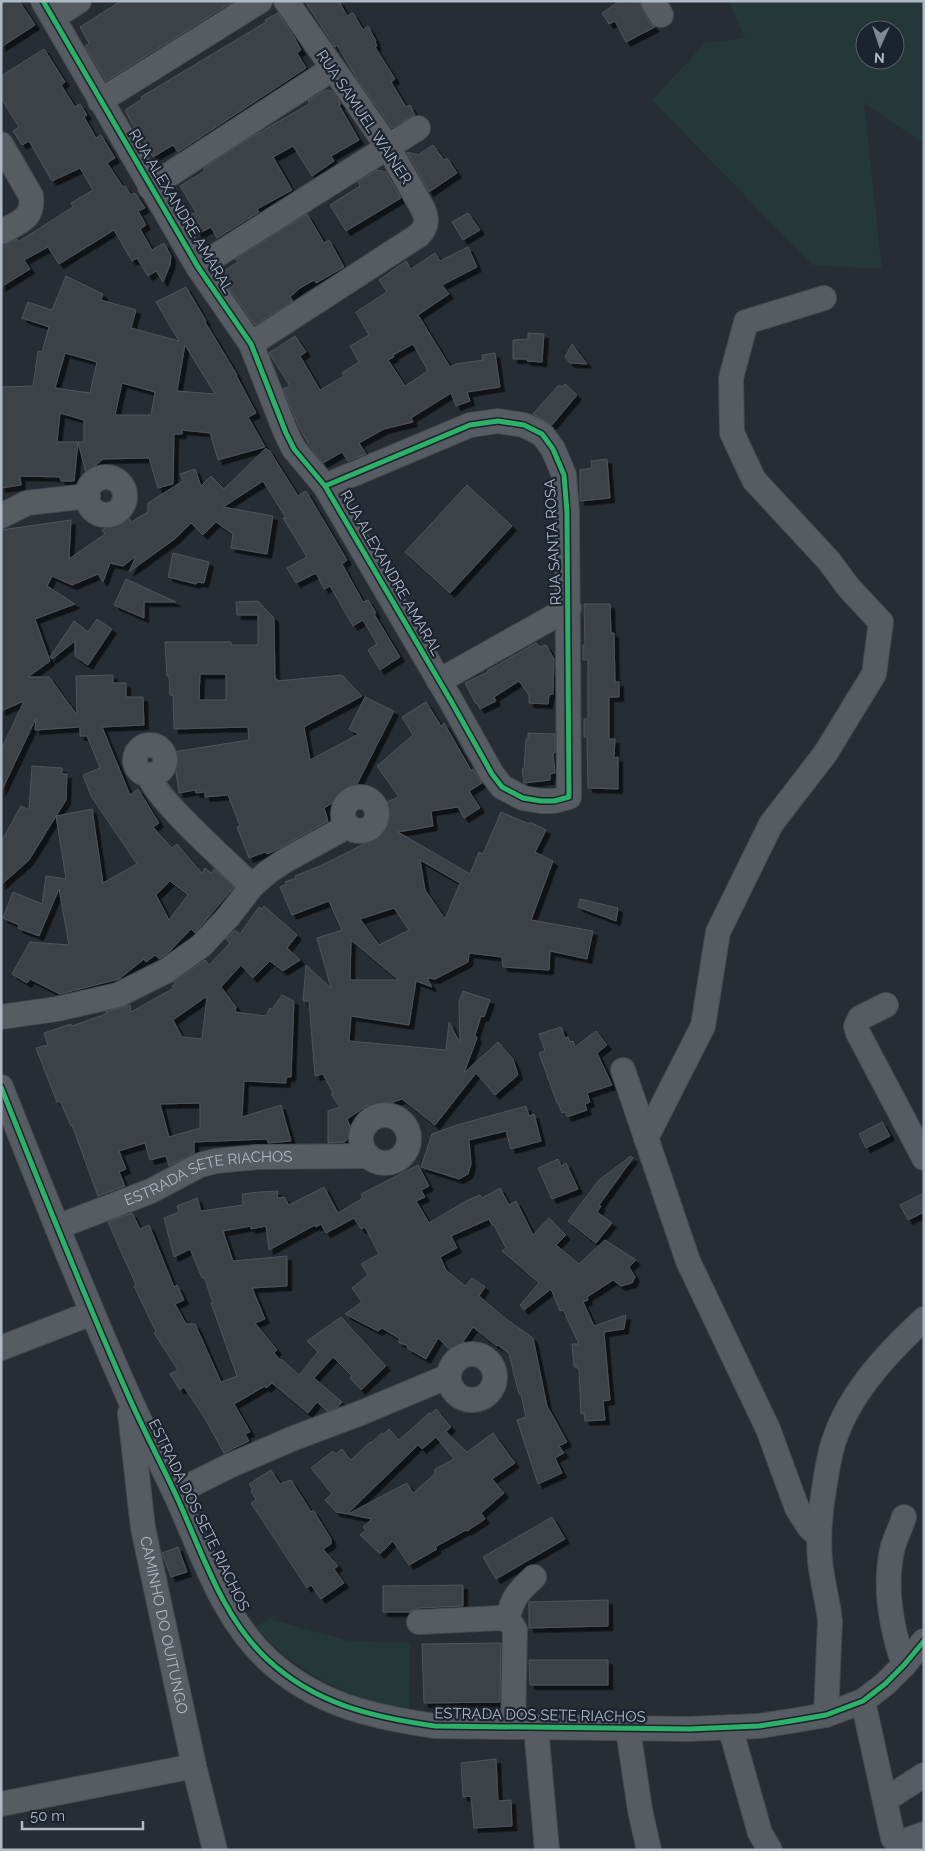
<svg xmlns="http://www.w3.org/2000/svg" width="925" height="1851" viewBox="0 0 925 1851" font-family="Raleway,sans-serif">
  <defs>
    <filter id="shadow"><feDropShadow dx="4.5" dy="4.5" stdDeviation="0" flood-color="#0009"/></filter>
  </defs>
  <rect width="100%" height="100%" fill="#272d34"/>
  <path fill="#243739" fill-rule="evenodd" d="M729 1H924V144L864 103 882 269 812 265 652 100 705 43 745 38ZM865 30H895V60H865Z
    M270 1619 350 1641 410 1643 409 1714C368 1700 326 1687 291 1660 278 1650 266 1638 254 1627Z"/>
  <path fill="#3e4349" stroke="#4f545c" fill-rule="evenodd" filter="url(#shadow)" d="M1 1H19L35 25 1 47Z
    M121 1H234L106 81 85 46 89 43 80 27Z
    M305 1H339L347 16 353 13 363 30 368 26 376 41 375 42 377 46 375 47 395 79 391 82 406 107 410 105 415 115 392 128 357 79 337 45 335 47Z
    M620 1H639L649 22 655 27 626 42 615 21 609 24 602 13Z
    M278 13 294 37 301 50 297 53 306 68 178 152 173 145 153 157 140 135 138 136 125 110 142 99 141 97 266 22 265 20Z
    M44 49 65 82 61 85 75 107 80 104 87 115 84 117 96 138 101 135 115 158 107 163 123 187 125 186 131 195 135 193 145 208 138 211 146 225 140 229 152 250 164 243 171 256 170 265 163 282 156 271 148 276 137 258 132 261 114 230 59 264 48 247 24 260 30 269 1 287V247L17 239 18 242 73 207 71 203 93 190 80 168 52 181 29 141 22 145 13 131 19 127 1 98V76Z
    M325 90 332 91 341 104 339 105 359 140 331 156 334 161 312 176 293 146 273 157 292 190 257 209 259 212 217 238 211 227 198 234 188 217 196 212 180 186 205 171 204 168 250 138 309 104 308 101Z
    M433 145 444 160 447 158 457 173 429 192 407 152 418 155Z
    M377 170 386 172 401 198 346 231 330 205 360 186 358 182Z
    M468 213 480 230 463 240 452 222Z
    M307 214 324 243 329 240 344 267 316 283 314 280 300 288 290 297 293 301 255 325 219 274 238 262 236 259Z
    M468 247 477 267 442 285 449 294 418 315 450 367 456 364 483 360 482 355 495 353 500 387 467 392 470 401 456 406 451 393 411 418 413 422 384 429 359 443 366 454 348 461 342 452 323 463 309 445 299 427 283 389 290 386 269 353 295 336 306 352 300 356 320 390 344 376 342 373 359 362 350 346 369 335 356 312 387 292 379 280 406 261 411 269 435 253 440 261ZM413 344 428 371 405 386 388 360 394 357 393 355Z
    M66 276 103 294 101 300 136 310 131 328 179 341 156 302 186 287 206 321 205 322 237 375H236L256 413 248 417 265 447 218 460 210 433 182 430V434H174L173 484 158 488 149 458 103 459 86 473 78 442H84V420L60 413 57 442H78L74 481H61L60 477 20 476 21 485 1 488V387L33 386 38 351 42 352 49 327 22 318 28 302 52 310ZM185 345 215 394 177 391ZM65 353 97 362 90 393 55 388ZM122 383 155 392 151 415H115Z
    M528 333 544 334 542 362 527 361V359H513V340L528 339Z
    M572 344 587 364 570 363 565 357Z
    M565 384 577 395 552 425 533 414 559 385 563 387Z
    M266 448 268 451 269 450 298 496 306 491 347 560 342 564 363 602 368 600 376 613 374 614 400 657 380 670 368 650 377 644 363 620 353 626 330 586 324 589 316 573 296 583 287 568 307 557 283 518H286L263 481 223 507 273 516 267 554 231 548 233 534 216 522 203 535 191 523 176 538 129 572 136 556 123 566 110 563 103 582 98 574 72 585 52 576 47 586 75 604 35 619 50 661 28 677H49L77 715 76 676 113 675V683H126V697H143L144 725 102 727 130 795 138 789 159 823 153 827 172 848 177 844 202 873 205 868 211 873 214 869 234 887 195 933 191 929 169 952 159 959 155 955 146 962 144 959 119 979 60 994 30 979 27 983 12 974 30 942 69 945 59 889 39 936 18 928 19 925 3 918 13 892 42 904 46 876 66 879 56 816 29 860 1 885V842L21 806 29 810 32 766 62 768V774H67L66 800 56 816 92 809 103 883 137 864 91 796 83 775 100 768 87 736H80V727L35 730 36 718 1 792V750L24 701 1 711V530L71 520 69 559 105 534 102 530 122 518V520L128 516 131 522 148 512V503L183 481 180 474 195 469 201 486 211 476 224 489ZM170 881 188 895 169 920 156 895Z
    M607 459 610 498 580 501V470L592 468 591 461Z
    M467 485 512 526 450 593 405 552Z
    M173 553 209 562 204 583 197 582 196 584 168 577Z
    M126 579 176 602H144V618L114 605Z
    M258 601 274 618 275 679H277V681L342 675 362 696 304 727 310 760 359 734 349 729 365 697 394 711 354 790 324 808 328 821 274 851 267 854 265 852 249 858 237 827 240 826 228 795 205 797V792L196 793 195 790 179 793 173 752 249 740 248 727 174 729 173 695H170L169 676H167L165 642H231V645H258V615H237L236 602ZM200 674H226V700H199Z
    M584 604H610L611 633H614L615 682H619V697H609V739H615L614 758 618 757V789L588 788 587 737H584V719H588V660H583V645H585Z
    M97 619 112 629 88 665 75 656V641L52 659 50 657 74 621 88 632Z
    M536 643 540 647 546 645 554 659 553 694 549 695 548 704 529 703V695L519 681 494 697 496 701 480 709 477 703 476 704 465 683 488 672 487 671Z
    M426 702 441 726 444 723 471 770 473 769 482 783 469 791 480 808 464 818 458 807 431 811 433 826 398 832 470 874 479 852 483 854 501 812 529 824 530 822 546 830 535 852 553 861 531 920 593 931 587 959 550 951 549 970 503 967 502 957 469 953 468 962 435 979 427 978 432 987 416 981 409 1025 351 1016 349 1041 446 1050 449 1022 460 1043 459 1002 463 991 490 1000 484 1017 481 1016 475 1035 477 1038 464 1073 498 1042 513 1059 518 1075 495 1095 476 1073 435 1125 402 1099 370 1110 368 1105 347 1119 352 1132 345 1142 328 1143V1111L340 1107 331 1094 333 1093 323 1074 315 1076 309 1001H303L306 965 331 988 317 938 342 930 329 901 292 915 280 887 287 884 285 882 296 878 295 876 320 866 374 839 387 817 384 803 399 797 377 766 413 735 402 717ZM420 860 460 883 445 919 425 890ZM394 908 409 930 379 945 360 919ZM351 940 399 980H350Z
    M528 733 555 734V753H553L555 773 550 774V780L524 783 522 769H524L526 739H528Z
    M580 899 618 908 616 921 578 907Z
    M264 906 297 935 287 948 300 960 283 971 270 961 253 978 241 965 221 987 236 1007 235 1012 266 1016 270 1008 272 1009 282 995 294 1001 291 1077H286V1083L244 1081 242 1117 281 1105 291 1141 268 1143 267 1139 194 1142V1153L169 1166 166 1156 150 1160 145 1143 119 1151 126 1169 119 1172 125 1186 98 1196 72 1125 71 1126 60 1101 57 1102 36 1048 48 1045 44 1033 71 1024 72 1026 106 1014V1012L130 1005 131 1012 156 998 174 988 172 986 175 984 174 982 205 960 209 965 230 943 226 939 235 930 240 934 259 907 262 909ZM207 996 202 1039 182 1037 173 1020ZM200 1103V1128L169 1137 160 1104Z
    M561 1027 565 1038 568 1037 570 1042 573 1041 575 1047 596 1031 607 1045 597 1053 612 1085 587 1093 590 1102 585 1104 587 1110 567 1117 565 1112 562 1113 558 1103H557L539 1053 545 1051 539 1034Z
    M526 1106 529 1116 534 1114 541 1141 511 1149 506 1131 469 1140 471 1164 468 1174 459 1179 421 1167 432 1134 457 1125Z
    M882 1122 890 1136 866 1148 859 1134Z
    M631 1156 633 1158 599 1205 601 1206 597 1212 612 1223 596 1243 568 1221 599 1180Z
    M558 1159 561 1166 566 1163 578 1189 552 1199 538 1168Z
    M418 1165 429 1186 421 1190 425 1197 416 1201 429 1223 466 1201 480 1195 482 1198 500 1188 509 1205 516 1201 533 1235 549 1218 566 1235 556 1245 579 1264 605 1240 636 1260 629 1267 635 1277 632 1283 621 1286 613 1280 587 1297 588 1300 583 1302 594 1326 626 1315 624 1329 604 1332 610 1400 603 1401 605 1420 585 1421 584 1413 581 1414 579 1371 577 1367H574L572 1344H579L563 1310 560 1311 551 1289 524 1310 520 1305 539 1283 502 1251 506 1248 494 1225H492L489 1219 451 1236 457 1248 440 1257 446 1270 465 1286 472 1278 485 1287 479 1296 506 1319 533 1338 547 1406 567 1442 559 1446 564 1453 555 1458 562 1473 538 1484 517 1420 526 1417 521 1394H519L509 1354 498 1345 497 1346 473 1327 459 1348 453 1353 438 1338 426 1359 407 1348 408 1346 398 1342 400 1339 382 1328 378 1331 345 1314 362 1302 352 1288 368 1275 361 1264 379 1254 365 1227 361 1229 354 1218 326 1233 321 1224 316 1227 315 1225 269 1250 266 1226 251 1229V1226L223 1231 233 1261 287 1256V1286L252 1288 265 1319 255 1323 277 1350 274 1353 280 1360 281 1359 299 1375 318 1352 307 1341 341 1317 386 1366 361 1390 350 1378 352 1376 333 1357 314 1378 342 1402 338 1407 327 1411 317 1402 308 1413 272 1383 266 1388 265 1386 234 1404 250 1432 245 1434 249 1441 224 1453 204 1417 184 1387 180 1390 170 1374 178 1370 154 1333 156 1332 134 1286 136 1285 108 1222 132 1213 140 1229 149 1225 174 1287 177 1285 184 1300 175 1304 186 1324H195L221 1382 237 1376 211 1303H213L204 1277 202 1278 190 1249 174 1257 164 1218 179 1212 177 1206 197 1198 201 1211 243 1205 242 1194 260 1192 278 1191 277 1198 284 1197 289 1205 324 1187 338 1213 363 1198 361 1194Z
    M924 1193V1212L908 1220 900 1205Z
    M436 1409 451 1427 446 1432 467 1452 493 1433 515 1463 492 1479 504 1493 481 1513 485 1519 467 1531 466 1530 435 1547 437 1549 409 1565 393 1541 380 1554 360 1535 366 1530 363 1527 372 1519 348 1514 407 1483 413 1493 435 1474V1469L454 1459 436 1437 422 1449 418 1445 347 1514 336 1512 325 1500 332 1494 311 1468 333 1451 336 1454 342 1449 351 1460 370 1442 371 1443 382 1433 383 1435 389 1429 399 1440 428 1414 430 1413 431 1414Z
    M271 1470 280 1484 291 1480 311 1512 313 1510 331 1539V1544L323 1549 338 1566 334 1569 344 1583 321 1599 311 1585 307 1588 251 1503 256 1500 251 1491 253 1490 249 1484Z
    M552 1517 565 1539 496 1579 483 1557Z
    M178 1547 187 1572 171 1577 162 1553Z
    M463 1585V1606L418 1608 410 1612H383V1586Z
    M608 1600V1626L529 1628V1602Z
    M501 1643 500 1702 424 1703 422 1644Z
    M529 1660H608V1685H530Z
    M496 1759 498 1801 511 1800 512 1826 474 1828 471 1796 463 1797 461 1763Z"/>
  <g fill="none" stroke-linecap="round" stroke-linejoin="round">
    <defs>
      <g id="minor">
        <path d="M43 1 198 267 251 344 286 433 294 449 325 486 451 701 492 774 502 787 523 798 541 801H554L569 797 567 512 564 475 553 449 542 434 524 425 498 421 470 425 325 486"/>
        <path d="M653 1 661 15"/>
        <path d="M53 18 79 1"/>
        <path d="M100 101 260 1"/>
        <path d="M1 144 31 196C34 219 19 222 1 232"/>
        <path d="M150 187 332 69"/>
        <path d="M198 267 418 128"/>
        <path d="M251 344 419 235C427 227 428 220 423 209L388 147 286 1"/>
        <circle cx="106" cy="496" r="19"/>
        <path d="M1 516 27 503 88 496"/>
        <path d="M439 681 569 608"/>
        <circle cx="150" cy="760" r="15"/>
        <path d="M150 775C149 793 235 869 252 886"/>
        <circle cx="360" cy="814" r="17"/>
        <path d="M886 1005 860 1018 856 1026 858 1033 924 1158"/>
        <path d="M1 1017 57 1009 118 995 166 971 201 946 228 917 252 886 268 872 286 860 348 826"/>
        <path d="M623 1070 688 1261 768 1429 797 1508 809 1527 819 1536"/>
        <path d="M1 1087C42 1190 83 1294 128 1395 142 1427 159 1459 174 1491 201 1548 220 1615 267 1659 315 1704 372 1717 435 1726L689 1729 759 1726 791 1721 826 1715 863 1701 885 1684 904 1665 924 1641"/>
        <circle cx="385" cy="1139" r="24"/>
        <path d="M646 1138 703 1026 718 932 771 824 825 754 874 674 881 622 849 588 829 561 754 480 732 433 731 378 746 322 824 298"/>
        <path id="s1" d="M57 1227 151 1191 200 1165 216 1161 257 1157 367 1156"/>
        <path d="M1 1348 92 1313"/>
        <circle cx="472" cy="1377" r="23"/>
        <path id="s2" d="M130 1413 143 1528 194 1766 215 1850"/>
        <path d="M175 1493 229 1466 294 1438 363 1412 449 1376"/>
        <path d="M904 1517C901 1527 896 1537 893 1546 883 1586 891 1627 904 1665"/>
        <path d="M507 1620C513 1597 517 1593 534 1577"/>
        <path d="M419 1622 500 1618C508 1620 512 1623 515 1630L513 1727"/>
        <path d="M863 1701 893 1838 896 1841 902 1842 924 1834"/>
        <path d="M826 1715 830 1621C828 1601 822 1581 820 1561 818 1537 820 1512 824 1489 826 1476 828 1464 831 1451 844 1399 885 1355 924 1319"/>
        <path d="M730 1727 760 1833 770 1850"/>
        <path d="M536 1728 547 1850"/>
        <path d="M628 1729 640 1810 649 1850"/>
        <path d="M885 1800 924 1775"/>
        <path d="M1 1804 194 1766"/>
      </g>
    </defs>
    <use href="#minor" stroke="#45494f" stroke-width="26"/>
    <use href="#minor" stroke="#575b62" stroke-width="24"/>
    <defs>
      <path id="cycleway" d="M43 1 198 267 251 344 286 433 294 449 325 486 451 701 492 774 502 787 523 798 541 801H554L569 797 567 512 564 475 553 449 542 434 524 425 498 421 470 425 325 486
        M1 1087C42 1190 83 1294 128 1395 142 1427 159 1459 174 1491 201 1548 220 1615 267 1659 315 1704 372 1717 435 1726L689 1729 759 1726 791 1721 826 1715 863 1701 885 1684 904 1665 924 1641"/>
    </defs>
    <use href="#cycleway" stroke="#1b232e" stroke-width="8"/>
    <use href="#cycleway" stroke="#2db169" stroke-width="5"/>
  </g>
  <g text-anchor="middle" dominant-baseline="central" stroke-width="4.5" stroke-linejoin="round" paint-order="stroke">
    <g font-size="15" fill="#b0b9c6" stroke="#1b232e">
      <text transform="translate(364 117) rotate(56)">RUA SAMUEL WAINER</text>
      <text transform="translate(181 211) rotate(59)">RUA ALEXANDRE AMARAL</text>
      <text transform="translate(553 542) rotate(-93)">RUA SANTA ROSA</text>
      <text transform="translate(391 573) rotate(60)">RUA ALEXANDRE AMARAL</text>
      <text stroke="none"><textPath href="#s1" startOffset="161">ESTRADA SETE RIACHOS</textPath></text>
      <text transform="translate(199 1515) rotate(64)">ESTRADA DOS SETE RIACHOS</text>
      <text stroke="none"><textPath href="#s2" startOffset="215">CAMINHO DO OUITUNGO</textPath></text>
      <text transform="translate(540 1715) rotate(1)">ESTRADA DOS SETE RIACHOS</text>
    </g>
  </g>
  <rect width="925" height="1851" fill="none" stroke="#b0b9c6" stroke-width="5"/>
  <g transform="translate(880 45) rotate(183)"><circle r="24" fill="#1b232e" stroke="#575f6b"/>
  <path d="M0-4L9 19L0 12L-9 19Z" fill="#808893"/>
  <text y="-8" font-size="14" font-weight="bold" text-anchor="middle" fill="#b0b9c6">N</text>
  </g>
  <path d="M22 1821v8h121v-8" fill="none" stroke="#b0b9c6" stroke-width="2.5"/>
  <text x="30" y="1821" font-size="15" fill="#b0b9c6" stroke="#1b232e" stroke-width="4" paint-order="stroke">50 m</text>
</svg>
